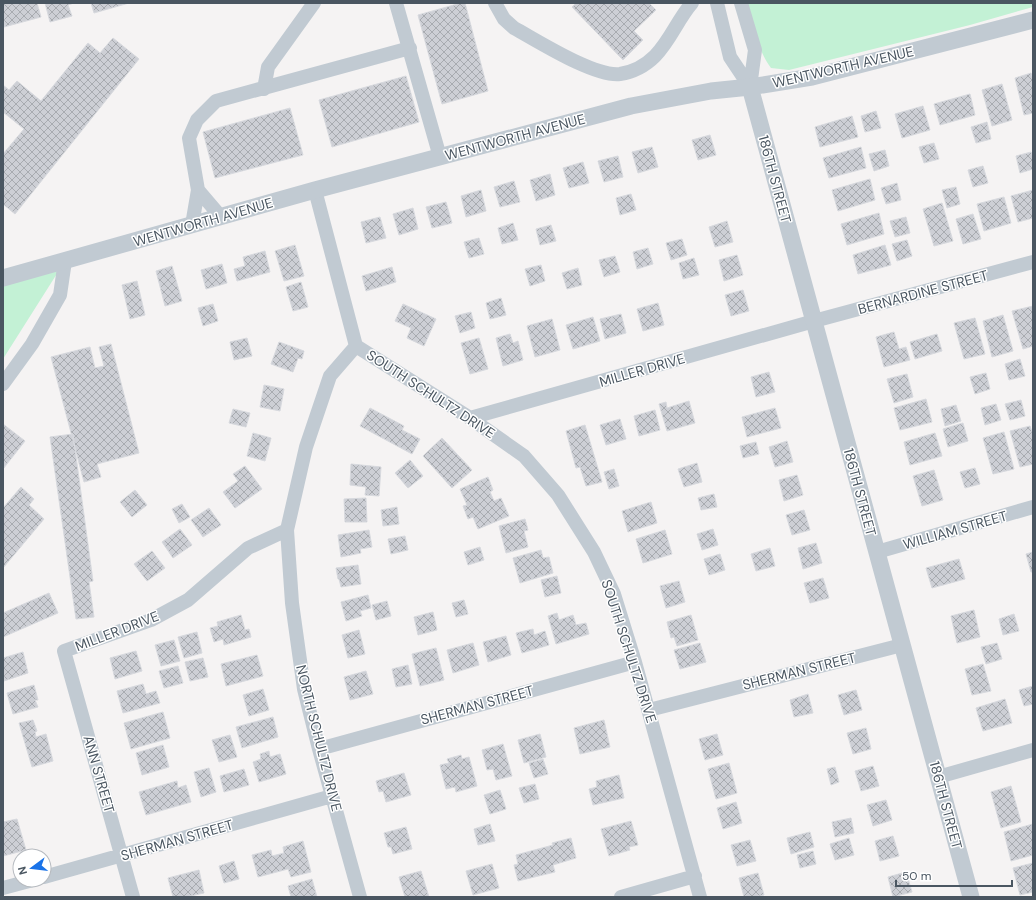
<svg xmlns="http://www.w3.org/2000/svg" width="1036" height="900" viewBox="0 0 1036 900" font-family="'DM Sans',sans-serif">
  <defs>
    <pattern id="building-cross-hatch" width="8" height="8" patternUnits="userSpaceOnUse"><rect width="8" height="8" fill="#cdcfd5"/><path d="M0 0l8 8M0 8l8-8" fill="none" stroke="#a8abb0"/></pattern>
  </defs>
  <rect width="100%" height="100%" fill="#f5f3f3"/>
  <path fill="#c3f1d5" d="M747 3H1033V7L970 25 789 70 771 68C757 50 754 25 747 3Z
    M65 261 3 359V278Z"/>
  <path fill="url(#building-cross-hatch)" stroke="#d7d9de" d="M7 3H37L41 17 4 27 3 4Z
    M45 3H74L68 5 72 16 50 22Z
    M91 3H129L94 13Z
    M461 3H465L488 91 442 104 418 15Z
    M576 3H649L656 10 634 31 643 40 623 60 572 7Z
    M113 38 139 59 15 214 3 204V192L5 190 3 188V154L24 129 3 112V85L9 90 17 81 41 101 88 43 100 53Z
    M1031 73 1033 80V113L1024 115 1015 78Z
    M406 76 419 122 332 147 319 100Z
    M1002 84 1012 120 992 126 982 90Z
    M970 94 975 115 940 125 934 104Z
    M923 106 930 130 902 138 895 114Z
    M290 108 303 155 215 178 203 132Z
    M876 111 881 128 865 132 861 116Z
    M852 116 858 137 820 147 815 127Z
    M987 122 991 139 976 143 971 127Z
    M710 135 716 155 698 160 692 140Z
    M934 143 939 159 924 163 919 147Z
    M652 147 658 167 638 173 632 152Z
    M861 147 866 168 829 178 823 158Z
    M885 150 889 166 874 171 869 154Z
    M1031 152 1033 158V169L1020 173 1016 156Z
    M618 156 623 177 604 182 598 161Z
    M583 162 589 183 569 188 563 168Z
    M983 166 988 183 973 187 968 170Z
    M550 174 555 195 536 201 530 180Z
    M870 179 875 200 838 211 832 190Z
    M514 181 520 202 500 207 494 187Z
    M897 183 901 200 886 204 881 188Z
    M956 187 960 204 947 208 942 190Z
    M481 190 486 211 466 217 461 196Z
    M1033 190V218L1018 222 1011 196Z
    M631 194 636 210 620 215 616 198Z
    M1004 197 1011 223 984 231 977 204Z
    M446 202 452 223 432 228 426 207Z
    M942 203 953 241 934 246 923 209Z
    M413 208 418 229 399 235 393 214Z
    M879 213 884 234 847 245 841 224Z
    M973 214 981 239 963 244 956 219Z
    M380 217 386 238 366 243 361 222Z
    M906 217 910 233 895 237 890 221Z
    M727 221 733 242 715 247 709 227Z
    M513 223 518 240 502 244 498 228Z
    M551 225 556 241 540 245 536 229Z
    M479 238 484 254 469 258 464 242Z
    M682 239 687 255 671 260 666 243Z
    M907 240 912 256 897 261 892 244Z
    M295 245 304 276 284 281 275 251Z
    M885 245 891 265 858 274 853 255Z
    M648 248 653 264 637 269 633 252Z
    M265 251 270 272 237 281 234 269 245 266 243 257Z
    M737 255 743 275 724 281 719 260Z
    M615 256 620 272 604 277 599 260Z
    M694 258 699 275 683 279 679 263Z
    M222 264 227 283 206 289 201 270Z
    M541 265 545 281 530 286 525 269Z
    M172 266 182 301 165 306 156 271Z
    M392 267 396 282 366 291 362 276Z
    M578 268 582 285 567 289 562 273Z
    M137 281 145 315 130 319 122 285Z
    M301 282 308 307 293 311 286 287Z
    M743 290 749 311 731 316 725 295Z
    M501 298 506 315 490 319 486 303Z
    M658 303 664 325 643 331 637 309Z
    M213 304 218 321 203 326 198 308Z
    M403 304 436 319 424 346 407 338 411 328 395 321Z
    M1033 306V346L1023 349 1012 311Z
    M471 312 475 328 460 333 455 316Z
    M621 314 626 333 605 339 600 319Z
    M1003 315 1013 351 992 357 983 321Z
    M593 317 600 341 573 349 566 325Z
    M975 318 985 354 964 359 954 323Z
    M552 319 560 350 535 357 527 326Z
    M894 332 899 349 906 347 910 360 884 367 876 337Z
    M510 334 513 343 518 341 523 360 503 366 496 338Z
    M937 334 942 351 915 359 910 342Z
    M247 338 252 356 234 360 230 342Z
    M479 338 488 369 470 374 461 343Z
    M279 342 304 351 302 359 298 358 293 372 271 364Z
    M111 344 139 453 97 464 101 477 84 482 51 357 90 347 95 368 104 366 99 347Z
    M1020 359 1025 376 1009 380 1005 364Z
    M769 372 775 392 756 397 751 377Z
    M986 373 990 389 975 394 970 377Z
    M907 374 913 397 894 403 887 379Z
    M264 385 284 389 280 411 260 407Z
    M926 399 932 422 900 430 894 408Z
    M1021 400 1025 416 1010 420 1005 404Z
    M689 401 695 423 667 431 659 404 666 402 667 408Z
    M996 404 1001 420 985 425 981 408Z
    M956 405 961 421 945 426 941 409Z
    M370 408 404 426 402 430 420 439 412 454 360 426Z
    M775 408 781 428 747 437 742 417Z
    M233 409 250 413 246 427 229 423Z
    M655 410 660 430 639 436 634 416Z
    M620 419 626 439 606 445 600 425Z
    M963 423 968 441 948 447 943 429Z
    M3 424 25 441 3 469Z
    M585 425 602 482 586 486 580 467 576 468 566 431Z
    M1030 426 1033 435V464L1020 467 1010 431Z
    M1004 432 1014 469 993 474 983 438Z
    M253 433 271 438 265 461 247 456Z
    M935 433 942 456 910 465 904 442Z
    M73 434 93 581 89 582 94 617 76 619 50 437Z
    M442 438 472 470 452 488 423 456Z
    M787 441 793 462 775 467 769 447Z
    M756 442 759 454 743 458 740 446Z
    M410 460 423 476 408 488 395 473Z
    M697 463 702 482 684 487 678 469Z
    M351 464 381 467 379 496 365 495 366 487 350 485Z
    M245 466 262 489 235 508 223 492 238 481 233 474Z
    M975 468 980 484 965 488 960 472Z
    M614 469 619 486 609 489 604 472Z
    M934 470 943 500 922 506 913 476Z
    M797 475 803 495 784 501 779 480Z
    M488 477 493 490 490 492 494 501 501 498 509 516 478 529 473 517 468 519 463 506 467 505 460 489Z
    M21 487 34 499 29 505 44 519 3 568V508Z
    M135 490 147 505 132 517 120 502Z
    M714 494 717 507 701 510 698 498Z
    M366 498 367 522H345L344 499Z
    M651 502 657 523 628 532 622 511Z
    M182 504 190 517 179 523 172 509Z
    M397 507 399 524 383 526 381 510Z
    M209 508 221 525 203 537 191 520Z
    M804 510 810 530 792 535 786 515Z
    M525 519 528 530 524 531 528 547 506 553 499 526Z
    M180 529 192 545 173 558 162 542Z
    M713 529 718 545 702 550 697 534Z
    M369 530 372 547 360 549 361 553 341 557 338 535Z
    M665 530 672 554 643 563 636 539Z
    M405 536 408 550 391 554 388 539Z
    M816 543 822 563 803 569 798 548Z
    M480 547 484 560 468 565 464 552Z
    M770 548 775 566 756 571 751 554Z
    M541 550 543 558 549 557 553 573 520 583 513 558Z
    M152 551 165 568 147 581 134 564Z
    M1033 552V572H1031L1026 554Z
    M720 554 725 570 709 575 704 559Z
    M959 559 965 579 932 588 926 568Z
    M358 565 361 584 341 587 339 579H338L336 568Z
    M557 576 561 593 545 597 541 580Z
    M823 578 829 598 810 603 804 583Z
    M679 581 685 602 666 608 660 586Z
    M49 593 58 613 3 637V613Z
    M368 595 371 608 360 611 362 616 346 621 341 602Z
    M464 600 468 614 456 617 452 603Z
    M387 601 391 616 376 620 372 605Z
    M974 610 980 637 957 643 951 616Z
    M433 612 437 630 418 635 414 617Z
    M557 613 559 620 573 615 576 625 586 623 589 634 556 644 548 616Z
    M1014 614 1019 631 1003 635 999 619Z
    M241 615 245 630 249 629 251 637 224 645 223 639 214 642 210 628 218 626 217 622Z
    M691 615 698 640 677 646 674 637 671 638 667 622Z
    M533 629 534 635 545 631 549 645 522 653 516 633Z
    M359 630 365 654 348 658 342 635Z
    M197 632 202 653 184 658 178 637Z
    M506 636 511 655 488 662 483 642Z
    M174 640 180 661 161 666 155 645Z
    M473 643 479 665 453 673 447 650Z
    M700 643 706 662 680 669 674 650Z
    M997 643 1002 659 986 664 981 647Z
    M436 648 444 680 420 686 412 654Z
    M136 651 142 671 115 679 110 658Z
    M23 652 28 673 4 681 3 658Z
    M257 655 263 676 226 686 221 664Z
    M203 658 208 677 190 681 185 662Z
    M983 664 991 691 972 695 965 669Z
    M408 665 412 684 396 687 392 669Z
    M178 666 183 683 164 688 159 671Z
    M366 671 373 694 350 700 344 677Z
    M143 684 146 694 156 691 160 703 123 713 117 691Z
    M34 685 38 700H35L38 707 13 714 7 693Z
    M1033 686V704L1024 706 1019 690Z
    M263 689 269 710 249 716 243 695Z
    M856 690 862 710 844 715 838 695Z
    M808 694 813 713 794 717 790 700Z
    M1005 699 1012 723 983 731 976 708Z
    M163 712 170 738 131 749 124 723Z
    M273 717 278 737 242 748 236 727Z
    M33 720 37 731 35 732 36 737 46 734 53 761 32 767 19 723Z
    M604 720 610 747 580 754 574 728Z
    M866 728 871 749 853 754 847 733Z
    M540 734 546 757 524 763 518 740Z
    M717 734 723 755 705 760 699 739Z
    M230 735 237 757 219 762 212 740Z
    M503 744 512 776 496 780 493 769 487 770 482 750Z
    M163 745 169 767 142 775 136 753Z
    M269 751 270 757 280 754 286 774 259 782 253 762 261 759 260 754Z
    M461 755 462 759 469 757 477 786 456 792 455 787 446 789 440 765 449 763 447 759Z
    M543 759 548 774 534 778 529 763Z
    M729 763 737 793 716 799 708 769Z
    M873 766 879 786 861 791 855 771Z
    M835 767 839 782 831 785 827 769Z
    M209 768 216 792 201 797 194 772Z
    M244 769 249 785 224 792 220 776Z
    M404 773 411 795 386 802 383 791 379 792 376 781Z
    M619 775 624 798 593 805 589 789 597 787 596 781Z
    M177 781 178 788 186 785 191 802 146 815 139 792Z
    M535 784 539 799 524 803 519 788Z
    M1011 786 1021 822 1001 828 991 792Z
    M500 790 506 809 490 814 484 795Z
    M886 800 892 820 873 826 867 805Z
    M736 802 742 823 723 829 717 808Z
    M851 818 854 833 835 837 832 822Z
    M17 819 26 850 3 856V822Z
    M631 821 638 845 629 847 630 850 609 856 601 829Z
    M490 824 495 841 478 845 474 829Z
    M1033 824V855L1011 861 1004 832Z
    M406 827 412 849 393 854 391 847H388L384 833Z
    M810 832 814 847 791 854 787 838Z
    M893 836 899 856 880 861 875 841Z
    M571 838 576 858 553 865 555 872 518 881 514 865 518 864 516 855 553 845 552 843Z
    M849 838 854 855 835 860 830 844Z
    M750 840 756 861 737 866 731 845Z
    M303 841 311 872 291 877 288 869 258 877 252 855 271 850 272 856 284 853 283 847Z
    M813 851 816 864 800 868 797 855Z
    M234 861 239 879 224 883 219 866Z
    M1033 863V892L1020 895 1013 868Z
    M492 864 499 888 473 895 466 871Z
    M199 870 204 893 186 897H173L168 878Z
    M421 871 429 897H405L399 877Z
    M906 872 912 892 893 897 888 877Z
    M758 873 764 895 755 897H744L739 878Z
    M312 879 317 897H291L288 886Z"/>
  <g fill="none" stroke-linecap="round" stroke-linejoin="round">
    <path stroke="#c1cad2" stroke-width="14" d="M396 3 440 157
      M495 3 504 19 514 28C538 41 594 77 620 74 633 72 646 65 655 56 670 41 678 19 692 3
      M717 3 730 57 750 87
      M741 3 755 50 750 87
      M264 89 268 67 314 3
      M315 190 356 346
      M221 217 198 190 189 138 197 120 216 101 410 48
      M192 225 198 190
      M356 346 470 418 524 456 558 495 594 552 614 594 635 662 700 897
      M356 346 330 376 306 447 287 530 292 603 304 689 319 749 360 897
      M3 384 32 344 60 295 65 261
      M470 418 814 321 1033 262
      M877 552 1033 507
      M649 710 902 645
      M319 749 635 662
      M938 777 1033 750
      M44 877 332 796
      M3 888 33 880
      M133 897 64 651 151 620 188 600 248 548 287 530
      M621 897 695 876"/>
    <path stroke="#c1cad2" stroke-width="17" d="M750 87 971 897
      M3 278 315 190 631 106 711 91 750 87 812 77 1033 20"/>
  </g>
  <g text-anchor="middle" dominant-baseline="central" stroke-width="3" stroke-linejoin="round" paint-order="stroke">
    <g font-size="14" fill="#4a5661" stroke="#fff">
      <text transform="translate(843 67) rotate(-13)">WENTWORTH AVENUE</text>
      <text transform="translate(515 137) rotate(-15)">WENTWORTH AVENUE</text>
      <text transform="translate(775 179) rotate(75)">186TH STREET</text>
      <text transform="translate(203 222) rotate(-16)">WENTWORTH AVENUE</text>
      <text transform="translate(923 292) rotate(-15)">BERNARDINE STREET</text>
      <text transform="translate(642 370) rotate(-16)">MILLER DRIVE</text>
      <text transform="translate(431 394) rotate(33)">SOUTH SCHULTZ DRIVE</text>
      <text transform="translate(860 492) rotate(75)">186TH STREET</text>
      <text transform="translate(955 530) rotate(-16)">WILLIAM STREET</text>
      <text transform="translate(117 631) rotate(-21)">MILLER DRIVE</text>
      <text transform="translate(629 651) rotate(72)">SOUTH SCHULTZ DRIVE</text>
      <text transform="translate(799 671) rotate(-14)">SHERMAN STREET</text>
      <text transform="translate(477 705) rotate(-15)">SHERMAN STREET</text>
      <text transform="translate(319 738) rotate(76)">NORTH SCHULTZ DRIVE</text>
      <text transform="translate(99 774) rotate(74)">ANN STREET</text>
      <text transform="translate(946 805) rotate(75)">186TH STREET</text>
      <text transform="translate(177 840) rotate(-16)">SHERMAN STREET</text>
    </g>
  </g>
  <rect width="1036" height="900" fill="none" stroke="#4a5661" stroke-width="8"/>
  <g transform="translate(32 868) rotate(255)"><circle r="19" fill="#ffffff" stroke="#b7bbc0"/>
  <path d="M0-3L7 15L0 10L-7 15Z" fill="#1a73e8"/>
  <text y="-6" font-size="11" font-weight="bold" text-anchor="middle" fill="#4a5661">N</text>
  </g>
  <path d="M896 880v6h116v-6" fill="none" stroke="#4a5661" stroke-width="2"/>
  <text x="902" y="880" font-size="12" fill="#4a5661" stroke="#ffffff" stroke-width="3" paint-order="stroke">50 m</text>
</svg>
